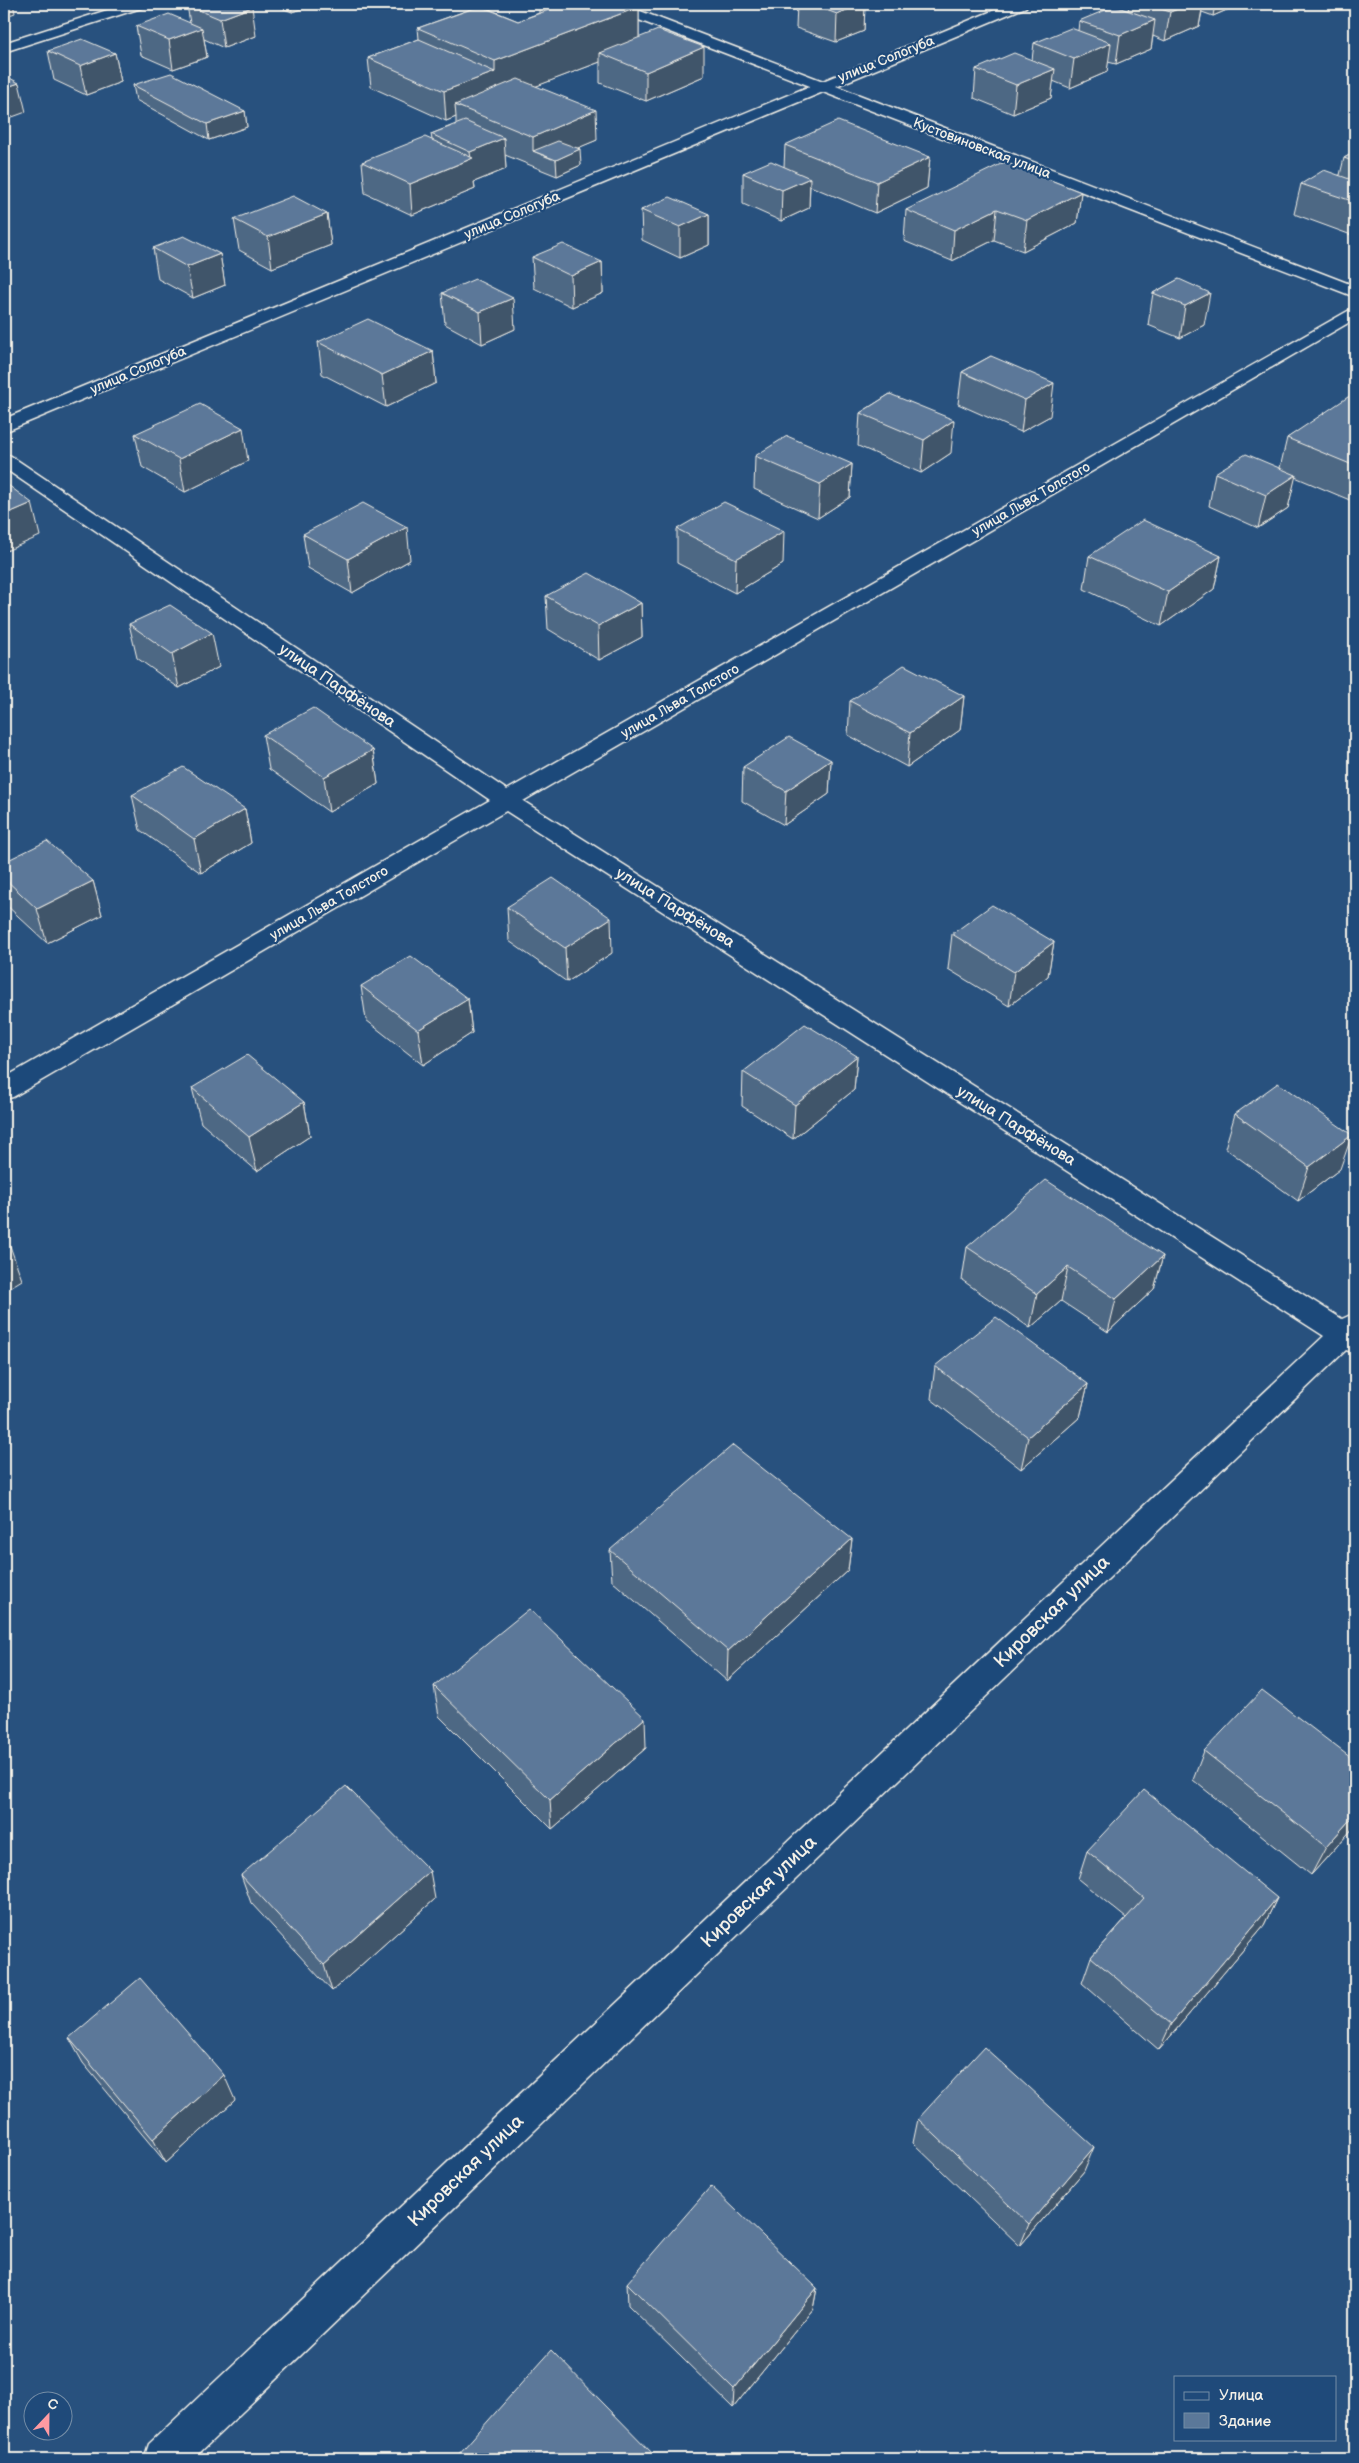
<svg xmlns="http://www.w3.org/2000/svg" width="1359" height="2463" viewBox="0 0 1359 2463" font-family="'Balsamiq Sans',sans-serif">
  <rect width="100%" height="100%" fill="#28517e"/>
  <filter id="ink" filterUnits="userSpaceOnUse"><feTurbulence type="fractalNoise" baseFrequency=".02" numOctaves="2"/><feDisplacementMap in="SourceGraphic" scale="10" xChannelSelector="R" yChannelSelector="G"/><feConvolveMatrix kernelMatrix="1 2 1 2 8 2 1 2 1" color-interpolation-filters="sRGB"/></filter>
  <g filter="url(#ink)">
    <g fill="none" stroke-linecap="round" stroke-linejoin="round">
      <defs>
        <path id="street" d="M126 4H146L144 7 4 52V43Z
          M603 4H622L823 81 1009 4H1028L1026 7 836 86 1355 286V297L823 92 4 432V419L810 86 605 7Z
          M1355 307V319L523 801 1342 1319 1355 1313V1353L1346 1350 193 2459H144L149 2444 1324 1336 506 811 13 1097 4 1099V1078L490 800 4 468V454L11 456 507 790Z"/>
      </defs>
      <use href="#street" stroke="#f4f1e8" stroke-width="3"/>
      <use href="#street" fill="#1f4a7a" fill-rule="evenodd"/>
    </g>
    <path fill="#4e6784" stroke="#f4f1e8" d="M191 4 256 36 224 48 204 39 207 57 173 69 141 55 136 26 190 23 187 5Z
      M271 4H315L292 12Z
      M474 4H504L489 9 518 21 539 13V4H631L639 7V38L704 76 646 101 600 83V62L536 86 597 140 577 148 581 165 557 176 505 155 506 169 474 182 475 189 412 215 365 193 362 162 432 140 431 134 456 124V117L446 121 371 87 368 58 419 39 418 28 479 6Z
      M797 4H865L864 31 836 42 796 28Z
      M1129 4H1238V5L1213 16 1202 12 1199 26 1165 41 1153 36 1151 49 1116 64 1108 62 1107 72 1070 88 1053 81 1051 98 1013 114 974 98 976 69 1032 60 1034 43 1078 31 1079 21 1128 11Z
      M48 51 115 53 121 82 86 95 54 80Z
      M133 85 245 111 247 127 209 140 136 100Z
      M785 145 930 157 927 188 875 213 810 186 809 208 781 221 743 204V173L784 167Z
      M1355 152V235L1354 236 1294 214 1301 184 1340 175 1344 158Z
      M1081 192 1077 223 1023 251 994 240 952 261 904 241 906 210Z
      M641 210 709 214V245L680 258 642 240Z
      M327 214 331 245 272 268 239 250 234 219Z
      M153 248 220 254 225 285 193 298 158 279Z
      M532 257 602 262 603 293 572 307 534 288Z
      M1179 279 1204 325 1180 338 1148 325 1153 293Z
      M442 293 515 329 482 344 445 324Z
      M318 342 433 351 436 383 386 407 322 374Z
      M991 356 1050 416 1021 432 958 404 962 372Z
      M890 394 951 453 921 473 858 446 860 413Z
      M1355 397V499L1352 501 1295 477 1288 508 1258 528 1209 506 1215 473 1280 468 1287 438Z
      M135 434 248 461 185 492 142 467Z
      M755 456 852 464 850 497 818 518 754 489Z
      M677 529 783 564 735 593 677 563Z
      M303 534 410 560 352 593 308 568Z
      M1089 556H1221L1214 589 1161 626 1084 589Z
      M546 596 641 603 642 637 599 660 548 629Z
      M129 624 219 667 179 688 137 658Z
      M964 696 960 730 907 767 848 735 850 701Z
      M263 735 373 750 378 784 329 812 269 769Z
      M831 760 829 794 784 825 742 801 743 767Z
      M132 795 245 809 251 843 201 873 140 830Z
      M4 862 93 881 102 915 47 943 4 903Z
      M507 907 612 953 567 982 509 941Z
      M952 934 1054 942 1048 976 1009 1006 948 969Z
      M361 986 468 999 472 1033 423 1065 366 1020Z
      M857 1056 854 1090 793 1139 742 1106 743 1072Z
      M192 1088 304 1102 310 1136 257 1171 201 1123Z
      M1235 1114 1340 1169 1298 1201 1225 1148Z
      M967 1247 1163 1256 1154 1289 1108 1332 1061 1301 1030 1328 962 1280Z
      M935 1366 1088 1384 1080 1417 1021 1469 931 1399Z
      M852 1539 848 1570 727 1681 612 1581 610 1550Z
      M434 1686 646 1748 552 1829 439 1716Z
      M1204 1751 1355 1826 1311 1875 1193 1780Z
      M1087 1851 1277 1898 1264 1925 1159 2050 1082 1983 1091 1957 1126 1918 1078 1879Z
      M241 1875 435 1899 332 1991 251 1903Z
      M69 2038 235 2100 166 2163 83 2063Z
      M918 2119 1084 2171 1020 2246 913 2143Z
      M627 2283 817 2288 813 2309 733 2408 628 2305Z"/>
    <path fill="#40546b" stroke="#f4f1e8" d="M4 4H13L15 13 4 17Z
      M291 4H315L292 12Z
      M488 4H504L488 9Z
      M861 4H865L864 31 836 42 837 14Z
      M1190 4H1203L1199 26 1165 41 1170 12Z
      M1215 4H1238V5L1213 16Z
      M252 7 256 36 224 48 220 19Z
      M639 7V47L600 53V62L471 111 455 105 456 117 446 121 444 91 495 72V61Z
      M1155 20 1151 49 1116 64 1120 35Z
      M202 28 207 57 173 69 169 40Z
      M1111 43 1107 72 1070 88 1074 59Z
      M704 47V76L646 101V72Z
      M115 53 121 82 86 95 80 66Z
      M1055 69 1051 98 1013 114 1016 85Z
      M19 83 26 112 4 120V88Z
      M596 110 597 140 552 159 533 151V137Z
      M245 111 247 127 209 140 207 124Z
      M504 138 506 169 474 182 475 189 412 215 410 184 471 159 470 152Z
      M580 149 581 165 557 176 556 160Z
      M930 157 927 188 875 213 877 182Z
      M810 178 809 208 781 221 782 190Z
      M1081 192 1077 223 1023 251 1027 220Z
      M997 209 994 240 952 261 954 230Z
      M327 214 331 245 272 268 268 237Z
      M709 214V245L680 258V227Z
      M220 254 225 285 193 298 187 267Z
      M602 262 603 293 572 307 571 276Z
      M1210 293 1204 325 1180 338 1185 306Z
      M513 298 515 329 482 344 480 312Z
      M433 351 436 383 386 407 382 375Z
      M1054 383 1050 416 1021 432 1025 400Z
      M954 420 951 453 921 473 924 440Z
      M243 428 248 461 185 492 179 459Z
      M852 464 850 497 818 518 820 484Z
      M1296 475 1288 508 1258 528 1266 495Z
      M1355 488V499L1352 501Z
      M32 503 40 536 4 552V515Z
      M407 527 410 560 352 593 348 559Z
      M784 531 783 564 735 593 736 559Z
      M1221 556 1214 589 1161 626 1168 592Z
      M641 603 642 637 599 660 598 626Z
      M212 633 219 667 179 688 172 654Z
      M964 696 960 730 907 767 910 733Z
      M373 750 378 784 329 812 324 777Z
      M831 760 829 794 784 825 786 791Z
      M245 809 251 843 201 873 194 839Z
      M93 881 102 915 47 943 37 909Z
      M611 918 612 953 567 982 565 948Z
      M1054 942 1048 976 1009 1006 1014 972Z
      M468 999 472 1033 423 1065 418 1030Z
      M857 1056 854 1090 793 1139 795 1105Z
      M304 1102 310 1136 257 1171 249 1137Z
      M1352 1135 1340 1169 1298 1201 1309 1167Z
      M10 1246 22 1280 4 1291V1250Z
      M1163 1256 1154 1289 1108 1332 1116 1299Z
      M1068 1267 1061 1301 1030 1328 1037 1294Z
      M1088 1384 1080 1417 1021 1469 1028 1437Z
      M852 1539 848 1570 727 1681 728 1651Z
      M645 1718 646 1748 552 1829 550 1800Z
      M1355 1814V1826L1311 1875 1326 1847Z
      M430 1871 435 1899 332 1991 324 1965Z
      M1277 1898 1264 1925 1159 2050 1171 2024Z
      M224 2075 235 2100 166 2163 153 2139Z
      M1094 2147 1084 2171 1020 2246 1029 2224Z
      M817 2288 813 2309 733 2408 734 2389Z"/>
    <path fill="#5b7899" stroke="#f4f1e8" d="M191 4H244L252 7 220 19 187 5Z
      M550 4H631L639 7 495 61 418 28 480 6 518 21 557 7Z
      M810 4H861L837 14Z
      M1146 4H1190L1170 12Z
      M1115 6 1155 20 1120 35 1079 21Z
      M169 14 202 28 169 40 136 26Z
      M1071 28 1111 43 1074 59 1034 43Z
      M658 30 704 47 646 72 600 53Z
      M82 39 115 53 80 66 48 51Z
      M419 39 495 72 444 91 368 58Z
      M1014 53 1055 69 1016 85 976 69Z
      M171 73 245 111 207 124 133 85Z
      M4 75 19 83 4 88Z
      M518 79 596 110 533 137 455 105Z
      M465 121 504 138 470 152 431 134Z
      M838 121 930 157 877 182 785 145Z
      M425 137 473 158 410 184 362 162Z
      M558 141 580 149 556 160 533 151Z
      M1355 152V162L1344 158Z
      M771 161 810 178 782 190 743 173Z
      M1005 162 1081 192 1027 220 997 209 954 230 906 210Z
      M1324 170 1355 181V202L1301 184Z
      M293 196 327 214 268 237 234 219Z
      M670 197 709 214 680 227 641 210Z
      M184 236 220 254 187 267 153 248Z
      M563 244 602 262 571 276 532 257Z
      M475 279 513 298 480 312 442 293Z
      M1179 279 1210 293 1185 306 1153 293Z
      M368 319 433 351 382 375 318 342Z
      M991 356 1054 383 1025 400 962 372Z
      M890 394 954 420 924 440 860 413Z
      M1351 395 1355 397V466L1287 438Z
      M200 404 243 428 179 459 135 434Z
      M787 436 852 464 820 484 755 456Z
      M1246 454 1296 475 1266 495 1215 473Z
      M8 485 32 503 4 515V487Z
      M724 502 784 531 736 559 677 529Z
      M363 503 407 527 348 559 303 534Z
      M1143 520 1221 556 1168 592 1089 556Z
      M589 573 641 603 598 626 546 596Z
      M170 605 212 633 172 654 129 624Z
      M904 665 964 696 910 733 850 701Z
      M313 708 373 750 324 777 263 735Z
      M789 737 831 760 786 791 743 767Z
      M183 767 245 809 194 839 132 795Z
      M47 841 93 881 37 909 4 878V862Z
      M553 878 611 918 565 948 507 907Z
      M992 905 1054 942 1014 972 952 934Z
      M411 956 468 999 418 1030 361 986Z
      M805 1024 857 1056 795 1105 743 1072Z
      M247 1055 304 1102 249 1137 192 1088Z
      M1278 1083 1352 1135 1309 1167 1235 1114Z
      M1046 1180 1163 1256 1116 1299 1068 1267 1037 1294 967 1247Z
      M4 1240 10 1246 4 1250Z
      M996 1317 1088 1384 1028 1437 935 1366Z
      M733 1445 852 1539 728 1651 610 1550Z
      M529 1609 645 1718 550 1800 434 1686Z
      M1262 1690 1355 1761V1814L1326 1847 1204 1751Z
      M346 1786 430 1871 324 1965 241 1875Z
      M1144 1790 1277 1898 1171 2024 1091 1957 1144 1898 1087 1851Z
      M140 1978 224 2075 153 2139 69 2038Z
      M984 2047 1094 2147 1029 2224 918 2119Z
      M711 2186 817 2288 734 2389 627 2283Z
      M551 2350 658 2459H460L457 2456Z"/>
  </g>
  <g text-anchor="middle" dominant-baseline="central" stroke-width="4.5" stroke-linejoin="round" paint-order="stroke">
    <g font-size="14" fill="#f4f1e8" stroke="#1f4a7a">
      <text transform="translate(886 59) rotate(-22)">улица Сологуба</text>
      <text transform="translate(982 148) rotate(21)">Кустовиновская улица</text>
      <text transform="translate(512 215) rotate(-23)">улица Сологуба</text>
      <text transform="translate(138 370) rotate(-23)">улица Сологуба</text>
      <text transform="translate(1031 499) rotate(-30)">улица Льва Толстого</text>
      <text transform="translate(680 701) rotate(-30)">улица Льва Толстого</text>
      <text transform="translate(329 903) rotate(-30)">улица Льва Толстого</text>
    </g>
    <g font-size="16" fill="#f4f1e8" stroke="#1f4a7a">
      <text transform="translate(337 686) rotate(34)">улица Парфёнова</text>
      <text transform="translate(675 908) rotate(32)">улица Парфёнова</text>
      <text transform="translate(1016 1126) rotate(32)">улица Парфёнова</text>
    </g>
    <g font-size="19" fill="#f4f1e8" stroke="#1f4a7a">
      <text transform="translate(1052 1612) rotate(-44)">Кировская улица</text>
      <text transform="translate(759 1892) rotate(-44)">Кировская улица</text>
      <text transform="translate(466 2171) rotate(-44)">Кировская улица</text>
    </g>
  </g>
  <rect width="1359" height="2463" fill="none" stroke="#1f4a7a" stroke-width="20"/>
  <rect x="10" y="10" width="1339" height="2443" fill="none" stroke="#f4f1e8" stroke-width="2" filter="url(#ink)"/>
  <rect x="1174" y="2376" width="162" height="65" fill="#1f4a7a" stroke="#748da6"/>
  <rect x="1184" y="2392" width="25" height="8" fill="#1f4a7a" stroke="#748da6"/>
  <text x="1219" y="2400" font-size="15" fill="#f4f1e8">Улица</text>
  <rect x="1184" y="2413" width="25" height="15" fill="#5b7899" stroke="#748da6"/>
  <text x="1219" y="2426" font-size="15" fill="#f4f1e8">Здание</text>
  <g transform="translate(48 2416) rotate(22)"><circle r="24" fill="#1f4a7a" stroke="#748da6"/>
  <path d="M0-4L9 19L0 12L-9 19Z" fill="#ff9aa2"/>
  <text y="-8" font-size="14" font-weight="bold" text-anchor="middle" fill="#f4f1e8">С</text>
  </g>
</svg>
